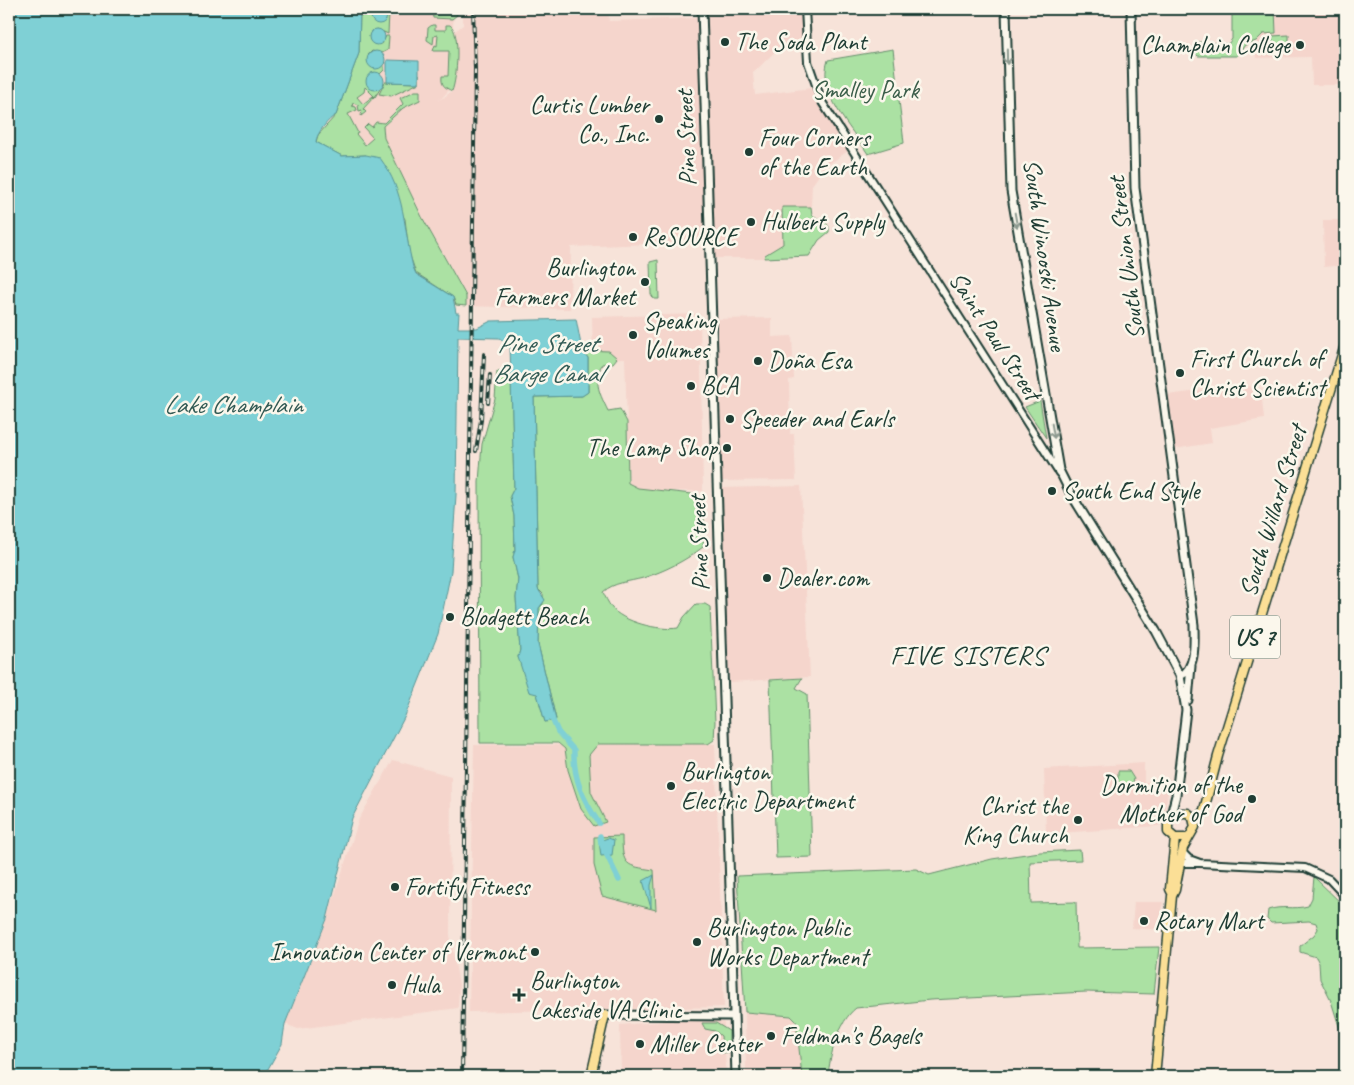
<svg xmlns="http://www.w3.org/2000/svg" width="1354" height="1085" viewBox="0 0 1354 1085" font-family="Caveat,sans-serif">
  <rect width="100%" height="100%" fill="#f7e3d9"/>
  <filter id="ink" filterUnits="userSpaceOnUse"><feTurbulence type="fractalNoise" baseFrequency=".02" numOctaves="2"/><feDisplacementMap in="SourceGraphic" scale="10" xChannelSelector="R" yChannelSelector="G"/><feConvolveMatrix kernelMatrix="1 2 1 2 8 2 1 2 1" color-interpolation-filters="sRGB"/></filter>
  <g filter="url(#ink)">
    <path fill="#f5d5cc" d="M370 9H454L450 89 442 98 437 100 443 98 452 91 456 76 455 31 463 25V9H608L609 21 698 18V9H810L811 45 780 47 753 73 755 95 819 87 825 101 855 146 825 167 812 185 811 207 782 208 783 244 765 255 764 258H705L704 242 571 247 570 309 466 306V295L422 217 383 138V126L403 108 419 100 403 104 381 126 376 142 365 145 356 134 357 133 347 112Z
      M1275 9H1345V85H1312L1311 57 1256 58 1255 33Z
      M1323 220H1345V265L1324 267Z
      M700 314 703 491H629L625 358 593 359 592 317Z
      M772 318V337L792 336 794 379 789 380 790 434H794L796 480 721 481 717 319Z
      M1245 385 1261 389 1264 419 1210 428 1212 443 1174 449 1167 395Z
      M801 486 810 677 729 682 721 488Z
      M715 744 724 1007 469 1012 474 745Z
      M393 760 451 776 450 935 459 985 458 1008 298 1029 285 1024 327 919 359 819Z
      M1144 763V782L1170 781 1163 822 1158 826 1046 834 1044 769Z
      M1134 902H1163L1160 930 1132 928Z
      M745 1012 791 1016 796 1021 802 1076H746Z
      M668 1021H718L724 1023 726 1076H621L620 1025Z"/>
    <path fill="#abe1a3" stroke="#658f6c" d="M360 9H374L372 19 379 23 385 20 387 13H389L388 34 377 29 369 36 372 43 382 44 386 36H389L388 50 382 53 372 51 368 55 381 67 384 62V70L380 74 372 73 367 77 380 88 382 86 375 97 365 87 364 92 357 97 363 104 373 96 374 97 363 109 366 112 361 116 362 110 359 111 358 105 353 103 352 106 356 107 357 110 348 114 358 133 356 134 365 145 373 138 364 128 368 124 372 127 376 122 384 123 403 104 400 98 415 91H420V100L403 108 383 126 384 138 422 217 466 296V306L456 305 453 297 416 273 409 253 405 219 366 155 342 156 316 142 318 135 336 115 359 53Z
      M432 9 448 11 456 9 457 15 452 19 433 18Z
      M1232 9H1275L1276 33 1263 34 1256 41 1245 45 1237 56H1198L1195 53 1194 46 1198 42 1228 44 1232 39Z
      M432 25H435V30H446V25H450C461 32 457 79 452 91 444 87 441 85 442 76H448L449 51H433L435 45 437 46 438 35 434 36 433 44 427 40 428 28Z
      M1289 35V46H1273L1272 36Z
      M893 49 904 143 868 154C851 127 817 93 828 60Z
      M419 74V83L391 96 379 94 385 82 418 83Z
      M782 207H811L812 215 816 218 823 219 829 227V232L819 240 809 256 764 258 765 255 783 244Z
      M658 260 659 299H654L651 294 650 262Z
      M582 350 609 351 617 358 613 363 602 364C593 383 600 394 608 411L620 409 627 422 628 483 638 488 692 494C706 515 706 522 703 547 685 561 665 571 643 578 629 582 614 582 603 592 605 597 608 602 611 607 622 622 660 631 678 628L684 617 696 604H705L710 607 715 722 714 740 708 744H598L589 755 591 792 606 822 594 826 581 809 568 770 565 749 558 743H480L479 482 482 444 495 399 497 372 511 370 514 488 510 496 514 516 515 550 513 557 518 579 516 598 520 650 518 657 537 693 545 722 556 719 538 644 539 608 543 604V594L538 589 534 397 582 396 588 392V358Z
      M1040 401 1046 438 1025 407Z
      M802 678 796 688 807 694 812 857 776 858 770 680Z
      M1118 771H1129L1134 779 1131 787 1118 788Z
      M622 836C622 866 626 866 654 870L656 910 602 896 594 865V837Z
      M1080 850 1081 860 1030 862 1031 903 1076 902 1077 948 1159 947 1154 994 1086 992 930 1000 856 1008C838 1022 830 1055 828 1076H802L796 1021 791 1016 745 1012 737 876 916 869 929 875 992 859 1040 852Z
      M1314 877 1345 907V967L1343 975 1345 990V1045L1331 1001 1320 979 1319 963 1316 957 1300 952V946L1314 935 1318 929 1316 923 1309 921 1271 923 1267 919 1268 910C1282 905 1293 910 1308 906L1312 898Z
      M702 1023H716L729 1031V1052L722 1053 721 1036 715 1031 705 1029Z"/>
    <path fill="#7fd0d5" stroke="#599595" d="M371 16a8 8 0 1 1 16 0a8 8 0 1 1-16 0Z
      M9 9H360L359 53 336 115C329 118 316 134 316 142L342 156 366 155 380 158C406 193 403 227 413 267L416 274 453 297 456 313H459L458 328H477L491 321 576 319 582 350 588 358V392L582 396 534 397 538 589 545 600 539 608 538 644 556 720 545 722 537 694 529 692 518 657 520 650 516 598 518 579 513 557 515 550 514 516 510 496 514 488 510 345 499 338 458 337 456 495 451 571 438 634 405 716 352 818 327 919 285 1024 282 1044 264 1076H9Z
      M369 37a8 8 0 1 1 16 0a8 8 0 1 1-16 0Z
      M367 60a9 9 0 1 1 18 0a9 9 0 1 1-18 0Z
      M387 60 419 61V83L387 82Z
      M366 81a9 9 0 1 1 18 0a9 9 0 1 1-18 0Z
      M608 838 614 840 612 855 601 856 599 841Z
      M654 875 651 885V908L643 881Z"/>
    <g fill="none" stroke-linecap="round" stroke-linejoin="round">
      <path stroke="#7fd0d5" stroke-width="5.5" d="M550 714 558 732 574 750C573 778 583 800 599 823
        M600 836 601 843 619 880"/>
      <defs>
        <path id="tertiary" d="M805 9 808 62 822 102 1059 473
          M1182 852 1189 859 1200 863 1305 868 1329 879 1345 896
          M1176 863H1199"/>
        <path id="secondary" d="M702 9 736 1076
          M1006 9 1011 191 1059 470 1071 494 1156 631 1180 676 1186 710 1176 795 1171 815
          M1131 9 1135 188 1194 625C1194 640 1197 669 1180 676
          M1188 700 1191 666
          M605 1015 734 1016"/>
        <path id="primary" d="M1195 824 1204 810 1218 756 1345 345
          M1172 893 1170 889 1175 838
          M591 1076 605 1015
          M1155 1076 1172 896 1175 890 1183 848 1195 827 1193 818 1188 813H1174L1168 821V832L1175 838H1188"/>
      </defs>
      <use href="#tertiary" stroke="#1f3d34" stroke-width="10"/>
      <use href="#secondary" stroke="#1f3d34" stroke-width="11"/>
      <use href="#primary" stroke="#1f3d34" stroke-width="11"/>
      <use href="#tertiary" stroke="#fbf7ec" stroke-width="6"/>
      <use href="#secondary" stroke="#fbf7ec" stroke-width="7"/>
      <use href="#primary" stroke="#fbdf96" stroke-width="8"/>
      <defs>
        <path id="rail" d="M488 403 490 375
          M476 451 481 420 484 354
          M462 1076 475 69 473 9"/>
      </defs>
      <use href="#rail" stroke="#1f3d34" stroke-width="4"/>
      <use href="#rail" stroke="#fbf7ec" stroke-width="2" stroke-dasharray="5.5" stroke-linecap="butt"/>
    </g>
    <defs><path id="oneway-shaft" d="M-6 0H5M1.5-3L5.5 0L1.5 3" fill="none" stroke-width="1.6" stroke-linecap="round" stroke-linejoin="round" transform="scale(1.25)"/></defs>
    <g stroke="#8d9a90">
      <use href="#oneway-shaft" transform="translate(1007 57) rotate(89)"/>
      <use href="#oneway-shaft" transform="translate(1016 220) rotate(80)"/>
      <use href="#oneway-shaft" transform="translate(1053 431) rotate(80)"/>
    </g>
  </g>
  <g fill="#1f3d34" stroke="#fbf7ec" stroke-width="2">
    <circle cx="725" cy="42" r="5"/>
    <circle cx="1300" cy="45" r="5"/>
    <circle cx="659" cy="119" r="5"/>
    <circle cx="749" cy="152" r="5"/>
    <circle cx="751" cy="222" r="5"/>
    <circle cx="633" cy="237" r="5"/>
    <circle cx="645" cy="282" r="5"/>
    <circle cx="633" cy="335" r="5"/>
    <circle cx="758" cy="361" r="5"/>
    <circle cx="1180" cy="373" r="5"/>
    <circle cx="691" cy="386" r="5"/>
    <circle cx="730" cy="419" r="5"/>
    <circle cx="727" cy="448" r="5"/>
    <circle cx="1052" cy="491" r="5"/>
    <circle cx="767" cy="578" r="5"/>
    <circle cx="450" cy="617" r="5"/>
    <circle cx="671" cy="786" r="5"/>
    <circle cx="1252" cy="799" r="5"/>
    <circle cx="1078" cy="820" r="5"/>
    <circle cx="395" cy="887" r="5"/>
    <circle cx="1144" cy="921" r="5"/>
    <circle cx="697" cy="942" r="5"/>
    <circle cx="535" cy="952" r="5"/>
    <circle cx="392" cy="985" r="5"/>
    <path d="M516.5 987.5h5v5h5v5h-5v5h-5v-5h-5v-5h5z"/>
    <circle cx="771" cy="1036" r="5"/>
    <circle cx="640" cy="1044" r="5"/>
  </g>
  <g text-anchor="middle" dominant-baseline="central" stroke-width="5" stroke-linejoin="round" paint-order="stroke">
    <rect fill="#fbf7ec" stroke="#61756b" stroke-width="1" x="1230" y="615.5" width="50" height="43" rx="4"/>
    <g font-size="24" font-weight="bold" fill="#1f3d34">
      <text x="1255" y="637">US 7</text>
    </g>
    <g font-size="25" fill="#1f3d34" stroke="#fbf7ec" text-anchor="start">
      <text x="735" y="42">The Soda Plant</text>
      <text x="1290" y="45" text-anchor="end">Champlain College</text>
      <text x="649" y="105" text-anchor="end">Curtis Lumber<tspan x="649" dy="29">Co., Inc.</tspan></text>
      <text x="759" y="138">Four Corners<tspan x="759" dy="29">of the Earth</tspan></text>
      <text x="761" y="222">Hulbert Supply</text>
      <text x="643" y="237">ReSOURCE</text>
      <text x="635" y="268" text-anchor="end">Burlington<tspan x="635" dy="29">Farmers Market</tspan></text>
      <text x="643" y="321">Speaking<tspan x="643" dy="29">Volumes</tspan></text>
      <text x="1190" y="359">First Church of<tspan x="1190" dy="29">Christ Scientist</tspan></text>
      <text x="768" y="361">Doña Esa</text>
      <text x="701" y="386">BCA</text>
      <text x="740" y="419">Speeder and Earls</text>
      <text x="717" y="448" text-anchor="end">The Lamp Shop</text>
      <text x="1062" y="491">South End Style</text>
      <text x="777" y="578">Dealer.com</text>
      <text x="460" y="617">Blodgett Beach</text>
      <text x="681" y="772">Burlington<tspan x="681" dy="29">Electric Department</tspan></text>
      <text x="1242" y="785" text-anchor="end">Dormition of the<tspan x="1242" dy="29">Mother of God</tspan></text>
      <text x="1068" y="806" text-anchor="end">Christ the<tspan x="1068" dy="29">King Church</tspan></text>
      <text x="405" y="887">Fortify Fitness</text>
      <text x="1154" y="921">Rotary Mart</text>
      <text x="707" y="928">Burlington Public<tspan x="707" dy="29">Works Department</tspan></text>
      <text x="525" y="952" text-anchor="end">Innovation Center of Vermont</text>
      <text x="530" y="981">Burlington<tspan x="530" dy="29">Lakeside VA Clinic</tspan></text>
      <text x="402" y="985">Hula</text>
      <text x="781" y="1036">Feldman's Bagels</text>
      <text x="650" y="1044">Miller Center</text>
    </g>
    <g font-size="25" fill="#3b5e4a" stroke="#fbf7ec">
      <text x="865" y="90">Smalley Park</text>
    </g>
    <g font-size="25" fill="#1f3d34" stroke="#fbf7ec">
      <text transform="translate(686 138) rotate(-92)">Pine Street</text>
      <text transform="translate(1045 255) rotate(82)">South Winooski Avenue</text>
      <text transform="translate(1126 258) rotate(-97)">South Union Street</text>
      <text transform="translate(995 336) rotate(57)">Saint Paul Street</text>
      <text transform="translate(1273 511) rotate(-73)">South Willard Street</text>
      <text transform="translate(699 543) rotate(-92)">Pine Street</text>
    </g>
    <g font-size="26" font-style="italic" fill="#325a54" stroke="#fbf7ec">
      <text x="547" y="343">Pine Street<tspan x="547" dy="30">Barge Canal</tspan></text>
      <text x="233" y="404">Lake Champlain</text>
    </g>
    <g font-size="26" letter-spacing="1" fill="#1f3d34" stroke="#fbf7ec">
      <text x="968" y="655">FIVE SISTERS</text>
    </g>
  </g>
  <rect width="1354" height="1085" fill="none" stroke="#fbf7ec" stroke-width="30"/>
  <rect x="15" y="15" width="1324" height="1055" fill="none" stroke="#1f3d34" stroke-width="2" filter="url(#ink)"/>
</svg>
